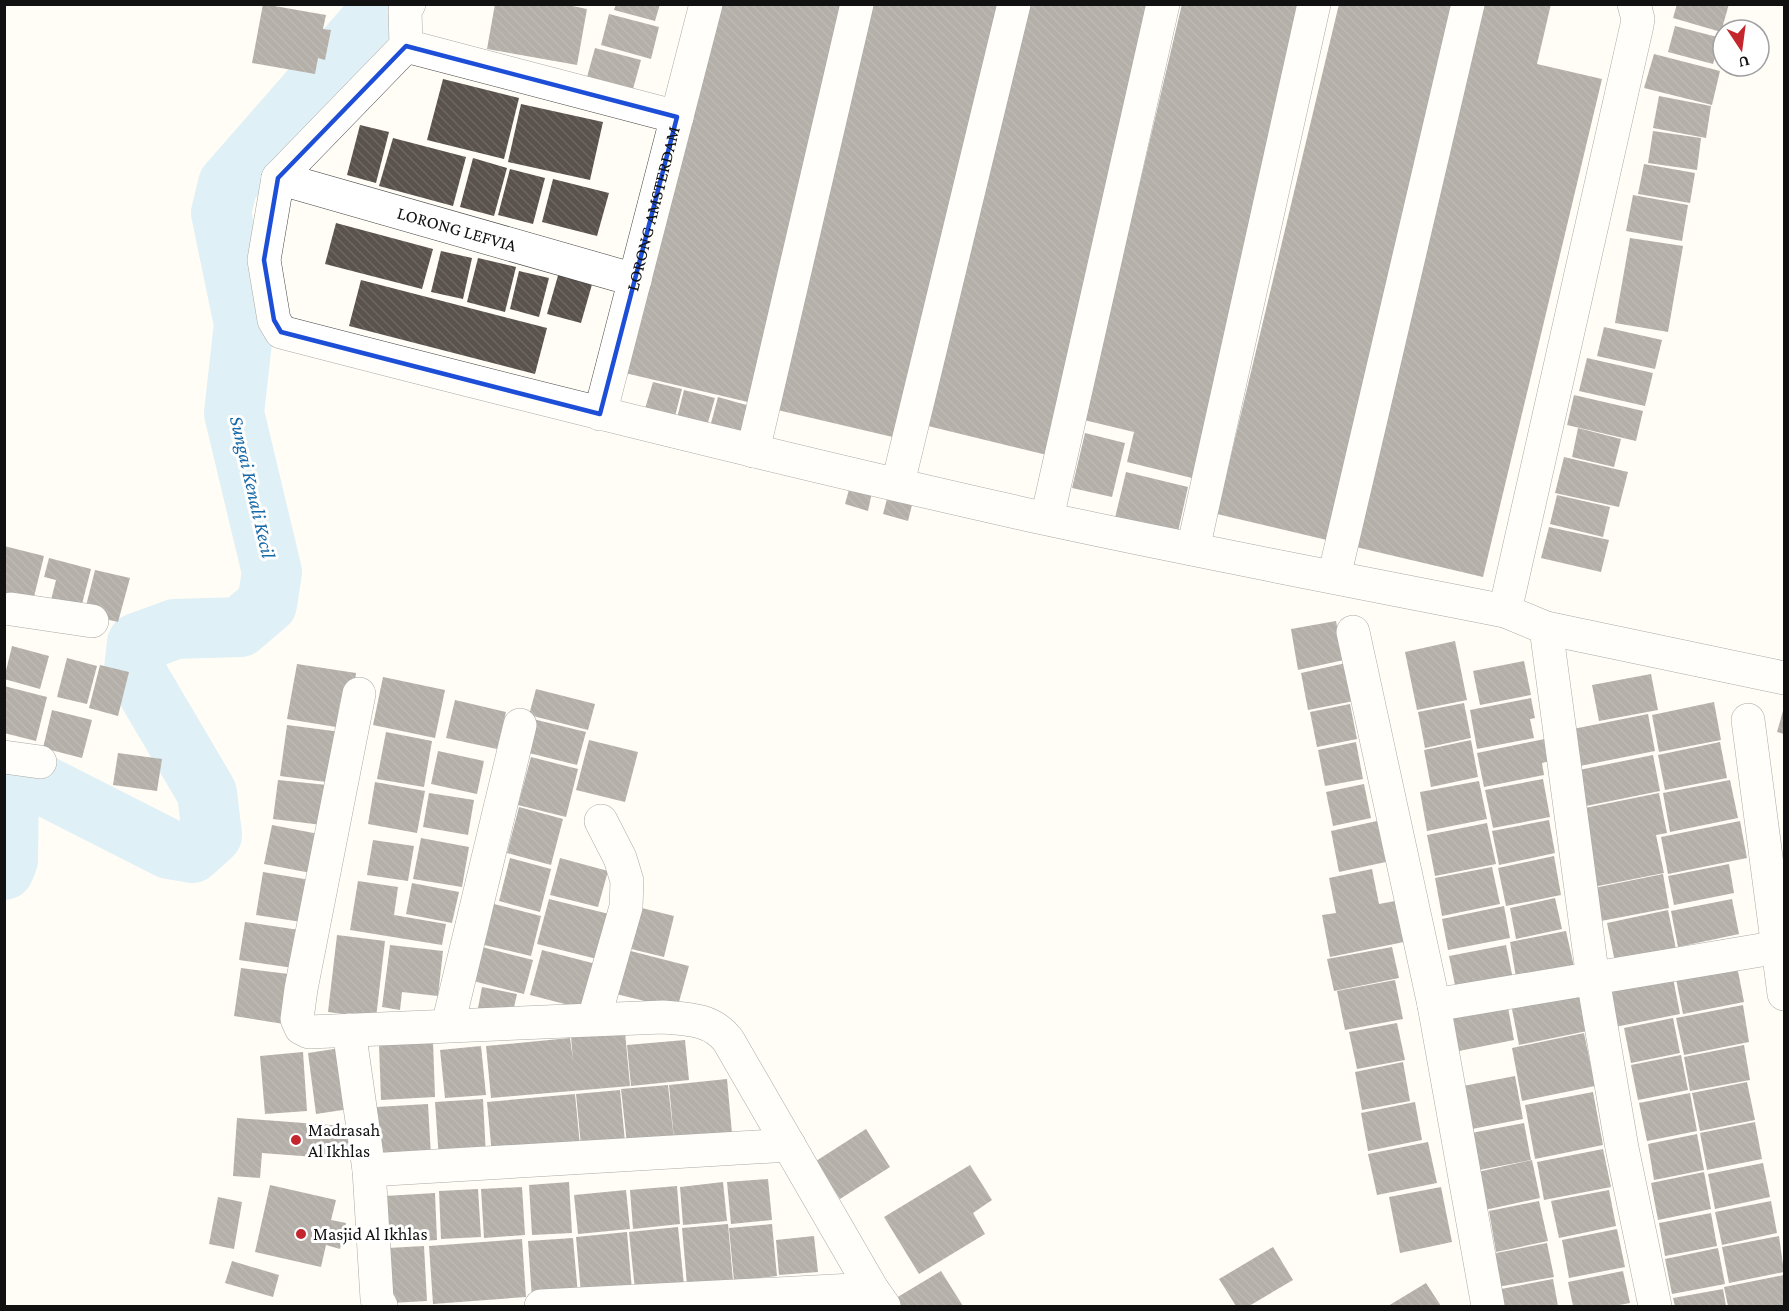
<svg xmlns="http://www.w3.org/2000/svg" width="1789" height="1311" viewBox="0 0 1789 1311" font-family="'Crimson Pro',serif">
  <defs>
    <pattern id="building-back-hatch" width="6" height="6" patternUnits="userSpaceOnUse" patternTransform="scale(1.5)"><rect width="6" height="6" fill="#5a524d"/><path d="M-1 5l2 2M0 0l6 6M5-1l2 2" fill="none" stroke="#6d6662"/></pattern>
  </defs>
  <rect width="100%" height="100%" fill="#fffdf5"/>
  <g fill="none" stroke-linecap="round" stroke-linejoin="round">
    <path stroke="#b9e0f7" stroke-width="60" d="M4 870 8 860 9 789 25 781 41 784 169 849 192 853 212 835 207 793 134 669 137 643 175 629 240 627 267 604 272 572 234 413 244 324 221 213 228 184 374 17"/>
  </g>
  <path fill="url(#building-back-hatch)" d="M263 4 326 15 323 29 331 30 325 60 318 58 315 74 252 63Z
    M495 4H563L587 9 577 65 487 49Z
    M616 4H660L655 21 614 10Z
    M713 4H847L752 403 625 373Z
    M865 4H1000L897 438 769 408Z
    M1029 4H1155L1047 455 928 426Z
    M1182 4H1305L1192 478 1127 462 1134 432 1084 420Z
    M1339 4H1459L1331 541 1217 514Z
    M1485 4H1551L1537 64 1602 79 1483 577 1356 547Z
    M1677 4H1729L1721 32 1673 18Z
    M609 14 659 27 651 59 601 45Z
    M1675 26 1721 38 1713 64 1668 52Z
    M595 48 641 60 633 89 587 77Z
    M1654 54 1720 71 1712 105 1644 88Z
    M443 79 519 98 504 159 427 140Z
    M1659 96 1711 106 1706 138 1653 128Z
    M521 104 603 122 590 180 508 162Z
    M360 125 389 132 376 183 347 175Z
    M1653 131 1701 138 1697 170 1648 163Z
    M393 138 466 157 453 206 379 186Z
    M473 158 507 168 494 216 460 207Z
    M1644 164 1695 173 1690 203 1638 194Z
    M510 169 545 178 533 224 498 215Z
    M553 179 609 193 597 236 542 222Z
    M1633 195 1688 205 1682 241 1626 231Z
    M336 223 433 249 422 289 325 264Z
    M1630 238 1683 246 1668 332 1615 323Z
    M441 251 472 258 463 299 431 292Z
    M478 258 516 267 505 312 467 302Z
    M561 265 595 274 581 323 547 314Z
    M519 271 549 278 539 317 510 309Z
    M361 280 547 328 535 374 349 326Z
    M1604 327 1662 340 1655 369 1597 356Z
    M1587 358 1653 373 1645 406 1579 391Z
    M653 382 682 389 674 420 644 412Z
    M684 390 715 398 707 426 677 418Z
    M1574 395 1643 411 1636 441 1567 425Z
    M718 397 750 406 743 435 710 427Z
    M1578 428 1621 439 1614 467 1572 457Z
    M1085 433 1125 443 1112 497 1072 488Z
    M1564 457 1628 472 1619 507 1555 493Z
    M1126 472 1188 487 1177 536 1114 522Z
    M850 486 872 492 868 511 845 504Z
    M888 495 913 501 908 521 883 514Z
    M1557 495 1610 507 1603 537 1550 524Z
    M1549 527 1609 540 1601 572 1541 558Z
    M4 546 44 556 33 601 4 593Z
    M49 558 91 569 80 612 50 604 56 580 44 577Z
    M95 570 130 578 118 622 84 614Z
    M1336 621 1344 660 1298 670 1291 629Z
    M1455 641 1467 700 1417 710 1405 652Z
    M12 646 49 656 40 689 4 679Z
    M67 658 97 666 87 704 57 697Z
    M1524 661 1531 695 1480 705 1473 671Z
    M1346 663 1354 701 1308 710 1301 673Z
    M297 664 356 673 352 704 340 702 336 727 287 719Z
    M100 665 129 672 118 716 89 708Z
    M1651 674 1658 710 1599 721 1592 685Z
    M383 677 445 690 435 738 373 725Z
    M4 686 47 697 36 741 4 733Z
    M536 689 595 704 588 730 529 715Z
    M1531 698 1535 718 1530 719 1534 738 1477 749 1470 710Z
    M455 700 506 712 497 749 446 738Z
    M1714 702 1721 740 1659 752 1652 715Z
    M1464 703 1471 738 1425 748 1418 712Z
    M1350 704 1357 739 1317 747 1310 712Z
    M1784 707V734L1777 732Z
    M52 710 92 720 82 758 43 748Z
    M1648 714 1655 751 1580 766 1573 729Z
    M533 719 586 732 577 765 525 752Z
    M287 725 341 732 334 783 280 776Z
    M386 732 432 741 424 787 377 779Z
    M1554 737 1559 759 1542 763 1544 775 1484 787 1477 753Z
    M589 740 638 752 625 802 576 790Z
    M1471 740 1478 777 1431 787 1424 750Z
    M1356 742 1363 779 1325 786 1318 750Z
    M1720 742 1727 778 1665 790 1658 755Z
    M438 751 484 761 477 794 431 784Z
    M118 753 162 759 157 791 113 785Z
    M1653 755 1660 791 1586 806 1579 770Z
    M531 757 578 769 566 817 518 805Z
    M1543 779 1550 817 1493 828 1485 790Z
    M278 780 327 785 322 825 273 819Z
    M1730 780 1738 818 1670 832 1663 793Z
    M1479 781 1487 819 1427 831 1420 792Z
    M375 782 425 791 417 833 368 824Z
    M1364 784 1371 818 1333 826 1326 792Z
    M429 793 474 800 468 835 423 827Z
    M1659 793 1667 833 1656 835 1664 873 1593 887 1580 809Z
    M519 807 563 819 551 865 507 853Z
    M1549 820 1555 853 1499 865 1492 831Z
    M1377 821 1386 862 1339 872 1331 831Z
    M1740 821 1747 858 1668 874 1661 837Z
    M1487 823 1496 864 1435 876 1427 835Z
    M272 825 324 835 316 874 264 864Z
    M421 838 469 847 462 887 413 879Z
    M373 840 414 846 408 881 367 875Z
    M1554 856 1561 895 1506 906 1498 868Z
    M510 858 551 869 540 912 499 901Z
    M560 858 608 871 598 907 550 895Z
    M1729 864 1734 893 1674 905 1668 876Z
    M1492 867 1500 904 1442 916 1435 878Z
    M1372 869 1379 904 1395 901 1404 942 1330 957 1322 915 1336 913 1329 878Z
    M263 872 316 881 308 923 256 915Z
    M1663 874 1669 908 1601 921 1594 888Z
    M358 881 398 887 394 915 446 924 442 945 350 930Z
    M412 883 459 892 452 923 406 914Z
    M1555 898 1562 929 1516 939 1510 908Z
    M549 899 609 914 597 959 537 944Z
    M1732 899 1739 934 1678 947 1671 911Z
    M494 904 541 916 531 956 484 945Z
    M634 906 674 916 664 957 623 947Z
    M1504 906 1510 938 1448 950 1442 919Z
    M1668 910 1676 949 1615 962 1607 923Z
    M245 922 306 931 300 969 239 960Z
    M1566 931 1575 971 1517 983 1510 942Z
    M337 935 385 941 376 1018 328 1012Z
    M390 945 443 951 438 996 402 992 400 1010 382 1007Z
    M1506 945 1513 979 1456 990 1449 956Z
    M482 947 533 960 524 994 473 981Z
    M1392 947 1399 978 1334 991 1327 959Z
    M619 948 689 966 677 1009 608 992Z
    M542 950 596 964 584 1009 530 995Z
    M1737 966 1744 1002 1683 1014 1676 979Z
    M241 968 297 975 290 1025 234 1016Z
    M1673 978 1680 1014 1615 1027 1607 991Z
    M1395 980 1403 1019 1345 1030 1337 991Z
    M482 987 517 994 512 1016 478 1008Z
    M1578 990 1587 1031 1519 1045 1511 1004Z
    M1507 1002 1514 1040 1454 1052 1447 1014Z
    M1743 1005 1749 1042 1684 1055 1676 1018Z
    M1673 1018 1680 1053 1631 1063 1624 1028Z
    M1397 1023 1405 1060 1357 1069 1349 1032Z
    M625 1032 630 1086 491 1098 486 1046 570 1038 573 1060 571 1037Z
    M1584 1033 1595 1086 1522 1101 1512 1048Z
    M685 1040 689 1080 631 1086 627 1045Z
    M433 1041 435 1097 381 1100 379 1044Z
    M1744 1045 1750 1080 1690 1091 1684 1057Z
    M481 1046 486 1095 445 1098 440 1050Z
    M347 1047 356 1108 316 1114 308 1053Z
    M303 1052 307 1111 265 1114 260 1056Z
    M1681 1055 1688 1090 1638 1100 1631 1065Z
    M1403 1062 1410 1101 1362 1110 1355 1072Z
    M1515 1076 1523 1119 1467 1130 1458 1087Z
    M727 1079 732 1133 674 1139 669 1085Z
    M1747 1082 1755 1120 1700 1131 1692 1093Z
    M668 1085 674 1140 627 1144 621 1089Z
    M620 1090 625 1142 581 1146 576 1094Z
    M1593 1092 1603 1145 1535 1159 1525 1105Z
    M1690 1093 1697 1131 1647 1141 1639 1103Z
    M575 1094 580 1146 492 1155 487 1102Z
    M483 1099 486 1156 439 1159 435 1102Z
    M1415 1102 1422 1140 1368 1151 1361 1113Z
    M428 1104 431 1156 378 1159 376 1107Z
    M237 1118 357 1127 355 1160 262 1153 260 1178 233 1176Z
    M1755 1122 1762 1159 1707 1170 1700 1133Z
    M1524 1123 1531 1160 1474 1171 1466 1134Z
    M866 1129 890 1167 840 1199 816 1161Z
    M1697 1134 1704 1170 1654 1180 1648 1144Z
    M1428 1142 1437 1183 1377 1195 1368 1154Z
    M1603 1149 1611 1187 1544 1200 1537 1162Z
    M1532 1160 1540 1198 1480 1211 1473 1173Z
    M1763 1163 1770 1197 1715 1209 1708 1174Z
    M970 1165 992 1200 973 1213 985 1234 919 1274 884 1217Z
    M1704 1172 1711 1209 1658 1220 1651 1183Z
    M768 1179 772 1220 731 1224 727 1182Z
    M569 1182 572 1233 532 1235 529 1185Z
    M723 1182 727 1221 683 1225 680 1187Z
    M270 1185 336 1200 331 1220 346 1223 340 1249 326 1245 321 1267 255 1252Z
    M677 1186 680 1224 633 1229 630 1190Z
    M522 1187 525 1235 484 1238 481 1189Z
    M1441 1187 1452 1242 1400 1253 1389 1197Z
    M478 1189 481 1237 441 1239 439 1191Z
    M626 1190 630 1229 578 1234 574 1195Z
    M1609 1190 1616 1226 1559 1238 1551 1201Z
    M435 1193 437 1240 388 1243 385 1196Z
    M218 1197 242 1202 234 1249 209 1244Z
    M1539 1201 1548 1241 1496 1252 1489 1211Z
    M1771 1201 1777 1233 1722 1245 1715 1212Z
    M1711 1213 1717 1246 1665 1256 1659 1223Z
    M728 1224 733 1281 687 1285 682 1228Z
    M772 1224 777 1276 734 1281 729 1228Z
    M678 1227 684 1285 635 1290 629 1232Z
    M1617 1229 1625 1267 1569 1278 1562 1240Z
    M627 1232 632 1290 581 1294 576 1237Z
    M814 1236 818 1272 779 1275 776 1240Z
    M1779 1236 1784 1272 1729 1283 1722 1247Z
    M573 1238 578 1295 532 1299 528 1241Z
    M522 1239 526 1297 433 1304 429 1246Z
    M1547 1243 1554 1277 1497 1287 1491 1254Z
    M424 1246 427 1301 391 1303 388 1248Z
    M1273 1247 1293 1280 1249 1306H1236L1219 1279Z
    M1718 1248 1725 1284 1672 1294 1665 1259Z
    M232 1261 279 1275 273 1297 225 1283Z
    M941 1271 963 1306H902L896 1298Z
    M1623 1271 1630 1303 1614 1306H1573L1568 1282Z
    M1784 1275V1306H1728L1724 1287Z
    M1553 1279 1558 1306H1505L1501 1289Z
    M1426 1283 1441 1306H1388Z
    M1723 1289 1726 1306H1675L1673 1298Z"/>
  <g fill="none" stroke-linecap="round" stroke-linejoin="round">
    <defs>
      <g id="street">
        <path d="M409 4 405 10 406 46 278 178 264 260 274 320 281 332C536 398 791 462 1047 519 1199 552 1353 581 1505 611L1546 628 1784 678"/>
        <path d="M406 46 677 117"/>
        <path id="s1" d="M278 178 635 280"/>
        <path id="s2" d="M600 414 706 4"/>
        <path d="M753 451 857 4"/>
        <path d="M898 483 1014 4"/>
        <path d="M1047 518 1163 4"/>
        <path d="M1193 549 1314 4"/>
        <path d="M1334 577 1468 4"/>
        <path d="M11 609 92 621"/>
        <path d="M1505 611 1637 25 1638 19 1634 4"/>
        <path d="M1546 628 1593 979 1622 1148 1655 1306"/>
        <path d="M1353 632 1434 1005 1488 1306"/>
        <path d="M359 694 301 989 297 1019 301 1028 309 1032 663 1017C688 1019 712 1019 728 1040L872 1289 884 1306"/>
        <path d="M1748 720 1784 994"/>
        <path d="M4 757 40 762"/>
        <path d="M1434 1005 1779 947"/>
        <path d="M594 1019 626 907 627 881 620 858 601 821"/>
        <path d="M448 1025 520 725"/>
        <path d="M349 1030 369 1170 377 1299 381 1306"/>
        <path d="M369 1170 789 1145"/>
        <path d="M541 1306 872 1289"/>
      </g>
    </defs>
    <use href="#street" stroke="#444" stroke-width="34"/>
    <use href="#street" stroke="#fff" stroke-width="33"/>
  </g>
  <path d="M0 0H1789V1311H0ZM406 46 677 117 600 414 281 332 274 320 264 260 278 178Z" fill="#fffdf5" fill-opacity=".55" fill-rule="evenodd"/>
  <path fill="none" stroke="#1d4ed8" stroke-width="4.5" stroke-linejoin="round" d="M406 46 677 117 600 414 281 332 274 320 264 260 278 178Z"/>
  <g fill="#c4262e" stroke="#fff" stroke-width="2">
    <circle cx="296" cy="1140" r="6"/>
    <circle cx="301" cy="1234" r="6"/>
  </g>
  <g text-anchor="middle" dominant-baseline="central" stroke-width="6" stroke-linejoin="round" paint-order="stroke">
    <g font-size="18" fill="#111" stroke="#fff">
      <text stroke="none"><textPath href="#s2" startOffset="212">LORONG AMSTERDAM</textPath></text>
      <text stroke="none"><textPath href="#s1" startOffset="186">LORONG LEFVIA</textPath></text>
    </g>
    <g font-size="18" fill="#111" stroke="#fff" text-anchor="start">
      <text x="308" y="1130">Madrasah<tspan x="308" dy="21">Al Ikhlas</tspan></text>
      <text x="313" y="1234">Masjid Al Ikhlas</text>
    </g>
    <g font-size="20" font-style="italic" fill="#1768a6" stroke="#fff">
      <text transform="translate(253 487) rotate(77)">Sungai Kenali Kecil</text>
    </g>
  </g>
  <rect width="1789" height="1311" fill="none" stroke="#111111" stroke-width="12"/>
  <g transform="translate(1741 48) rotate(167)"><circle r="28" fill="#ffffff" stroke="#a0a0a0" stroke-width="1.5"/>
  <path d="M0-4.5L10 22L0 15L-10 22Z" fill="#c4262e"/>
  <text y="-9" font-size="16" font-weight="bold" text-anchor="middle" fill="#111111">U</text>
  </g>
</svg>
